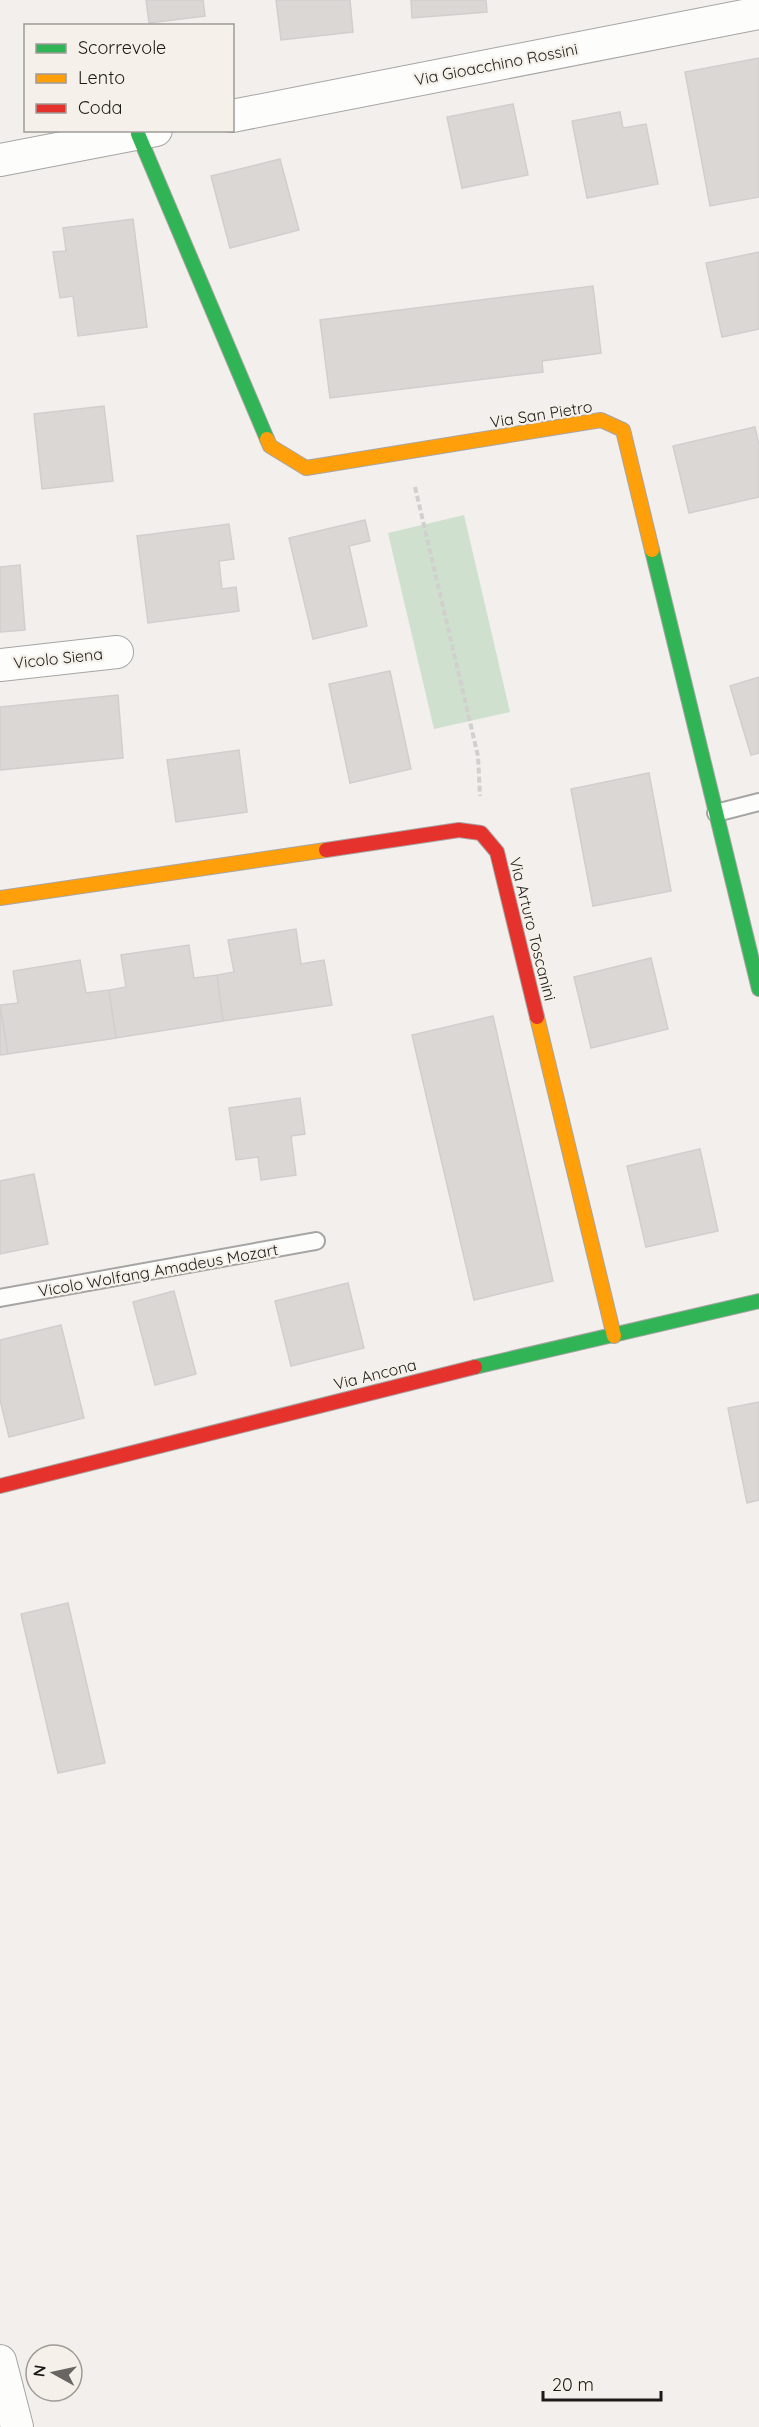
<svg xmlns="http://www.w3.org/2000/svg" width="759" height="2427" viewBox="0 0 759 2427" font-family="Quicksand,sans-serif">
  <rect width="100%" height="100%" fill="#f2efec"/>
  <path fill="#cfe0ce" d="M464 515 510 712 434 729 388 533Z"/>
  <path fill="#dad7d5" stroke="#d1cfcd" stroke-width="1.5" d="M146 0H203L205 16 149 23Z
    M276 0H350L353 32 281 40Z
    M411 0H486L487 12 412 18Z
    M759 58V197L710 206 685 72Z
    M513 104 528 175 462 188 447 117Z
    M620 112 623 128 646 124 658 184 587 198 572 121Z
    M280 159 299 230 230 248 211 176Z
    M133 219 147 327 78 336 73 296 60 298 53 252 66 251 63 228Z
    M759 252V329L722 337 706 263Z
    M593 286 601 353 542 361 543 372 330 398 320 320Z
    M104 406 113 481 42 489 34 414Z
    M755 427 759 445V497L689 513 673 446Z
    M365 520 370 541 349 546 367 626 313 639 289 538Z
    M229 524 234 559 219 561 222 589 236 587 239 611 148 623 137 536Z
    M20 565 25 630 0 632V567Z
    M390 671 411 769 350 783 329 684Z
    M759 677V753L751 755 730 686Z
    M118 695 123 758 0 770V707Z
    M239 750 247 812 176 822 167 760Z
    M649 773 671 891 593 906 571 789Z
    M296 929 301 964 324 960 332 1005 223 1021 217 975 234 972 228 940Z
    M189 945 194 978 217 975 223 1021 116 1038 109 990 126 987 121 955Z
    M651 958 668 1029 591 1048 574 977Z
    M80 960 86 993 109 990 116 1038 8 1054 0 1005 18 1003 13 971Z
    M0 1005 8 1054 0 1055Z
    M493 1016 553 1281 474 1300 412 1035Z
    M300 1098 305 1134 291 1136 296 1175 261 1180 258 1157 236 1160 229 1108Z
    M700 1149 718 1231 646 1247 627 1166Z
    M34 1174 48 1244 0 1254V1181Z
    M348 1283 364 1348 291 1366 275 1301Z
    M174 1291 196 1374 155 1385 133 1302Z
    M61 1325 84 1418 9 1437 0 1400V1340Z
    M759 1402V1500L747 1503 728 1408Z
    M68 1603 105 1763 58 1773 21 1614Z"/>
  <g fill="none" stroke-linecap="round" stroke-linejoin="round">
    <defs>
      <path id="lane" d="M716 813 759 802
        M0 1298 316 1241"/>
      <path id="street" d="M232 116 759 13
        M0 160 156 130
        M0 665 117 652
        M0 2361 17 2427"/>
      <path id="fast" d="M138 134 267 439
        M652 550 759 989
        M475 1367 759 1301"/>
      <path id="slow" d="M267 439 270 446 306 468 601 420 623 430 652 550
        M0 898 326 850
        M537 1017 614 1336"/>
      <path id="jam" d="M326 850 459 830 481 833 497 852 537 1017
        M0 1486 475 1367"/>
    </defs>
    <use href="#lane" stroke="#a7a5a3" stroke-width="20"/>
    <use href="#street" stroke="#a7a5a3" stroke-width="34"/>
    <use href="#fast" stroke="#a7a5a3" stroke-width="16"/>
    <use href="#slow" stroke="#a7a5a3" stroke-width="16"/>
    <use href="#jam" stroke="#a7a5a3" stroke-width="16"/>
    <path stroke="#d1d0cf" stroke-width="4" stroke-dasharray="6 3" stroke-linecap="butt" d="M415 487 478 756 480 796"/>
    <use href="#lane" stroke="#fdfdfc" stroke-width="16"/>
    <use href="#street" stroke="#fdfdfc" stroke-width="32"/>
    <use href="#fast" stroke="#30b455" stroke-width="14"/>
    <use href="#slow" stroke="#ff9f0a" stroke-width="14"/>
    <use href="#jam" stroke="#e5322d" stroke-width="14"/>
  </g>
  <g text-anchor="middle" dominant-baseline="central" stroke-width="4.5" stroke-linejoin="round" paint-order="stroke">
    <g font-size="16" fill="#1d1b19" stroke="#f5f0e9">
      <text transform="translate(496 64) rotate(-11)">Via Gioacchino Rossini</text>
      <text transform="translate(541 414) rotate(-9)">Via San Pietro</text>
      <text transform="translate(58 658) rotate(-6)">Vicolo Siena</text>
      <text transform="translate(533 929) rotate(76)">Via Arturo Toscanini</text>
      <text transform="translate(158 1270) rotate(-10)">Vicolo Wolfang Amadeus Mozart</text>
      <text transform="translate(375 1374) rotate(-14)">Via Ancona</text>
    </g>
  </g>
  <rect x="24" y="24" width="210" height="108" fill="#f5f0e9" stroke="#9f9b96" stroke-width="1.5"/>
  <rect x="36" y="44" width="30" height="9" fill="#30b455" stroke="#9f9b96" stroke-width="1.5"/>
  <text x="78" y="54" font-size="18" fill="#1d1b19">Scorrevole</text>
  <rect x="36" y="74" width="30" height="9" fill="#ff9f0a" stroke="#9f9b96" stroke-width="1.5"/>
  <text x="78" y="84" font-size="18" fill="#1d1b19">Lento</text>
  <rect x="36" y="104" width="30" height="9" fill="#e5322d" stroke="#9f9b96" stroke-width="1.5"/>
  <text x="78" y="114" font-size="18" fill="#1d1b19">Coda</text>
  <g transform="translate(54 2373) rotate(278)"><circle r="28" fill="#f5f0e9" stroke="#9f9b96" stroke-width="1.5"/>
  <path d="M0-4.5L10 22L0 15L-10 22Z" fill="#686563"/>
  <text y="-9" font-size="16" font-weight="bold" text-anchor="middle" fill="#1d1b19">N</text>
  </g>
  <path d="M543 2391v9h118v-9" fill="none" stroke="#1d1b19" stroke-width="3"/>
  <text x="552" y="2391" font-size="18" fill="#1d1b19" stroke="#f5f0e9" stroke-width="4.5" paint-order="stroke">20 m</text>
</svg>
